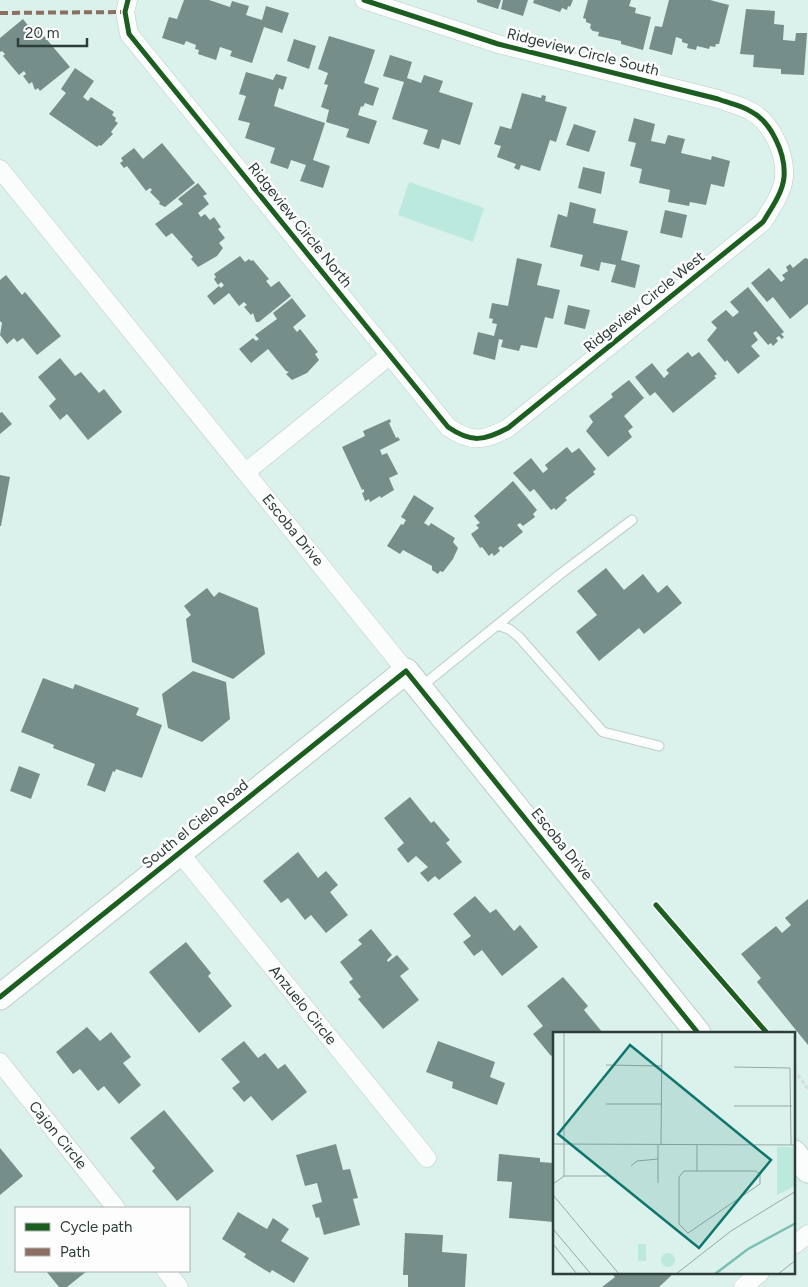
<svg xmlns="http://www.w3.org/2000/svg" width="808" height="1287" viewBox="0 0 808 1287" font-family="Figtree,sans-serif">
  <rect width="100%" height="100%" fill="#dbf1ec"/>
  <path fill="#bbe9de" d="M409 182 484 208 473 242 398 215Z"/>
  <path fill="#768e8a" d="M184 0H209L230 7 232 1 249 6 246 15 262 20 266 6 289 13 282 33 264 27 252 63 230 56 232 51 220 47 216 60 198 54 199 50 195 49 196 45 186 41 184 45 162 38 169 17 177 19Z
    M477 0H501L498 9 477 2Z
    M503 0H528L523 16 501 9Z
    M534 0H573L570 7 568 6 567 10 562 8 560 12 533 3Z
    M588 0H631L629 6 636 8 635 13 651 17 643 50 621 44V41L598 36 599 32 593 31 590 28 591 24 586 22V19L583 18Z
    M669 0H710L729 5 719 44H716L715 47 710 46 709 49 697 46 696 50 687 48 688 44 682 42V39L676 37 672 55 649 49 655 26 662 27Z
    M746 9 775 11 774 24 784 25 783 40 795 41 796 33H807L804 75 781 74V69L753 67 754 55 740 54Z
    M23 19 34 33 38 29 70 67 40 91 38 88 35 90 32 82 29 84 23 76 26 74 24 71 19 75 3 56 5 54 2 51 0 52V38Z
    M329 36 375 50 364 83 379 88 373 106 365 103 363 107 361 106 358 115 377 121 369 144 346 137 349 129 326 122 329 110 321 107 328 85 324 84 328 73 318 69Z
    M294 39 316 46 309 69 287 61Z
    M390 55 412 62 407 78 421 83 424 75 443 81 439 92 473 103 460 145 442 139 439 149 423 144 428 130 392 119 404 82 383 76Z
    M75 68 94 81 83 97 88 101 91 97 114 112 112 115 116 118 115 121 118 123 111 132 113 134 101 146 99 145 97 147 49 114 66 93 61 89Z
    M246 72 273 80 276 74 287 77 283 90 279 88 274 106 325 123 313 160 330 166 323 188 300 181 306 165 291 160 288 169 270 163 275 148 245 138 250 123 238 120 246 96 239 94Z
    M522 93 541 98 542 95 546 96 545 101 567 107 556 142 550 140 540 171 521 165 519 170 514 168 516 164 497 157 501 146 494 144 500 126 511 129Z
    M634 118 655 124 651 141 665 144 668 135 685 139 681 153 711 160 712 156 730 161 724 187 711 184 706 205 690 202 689 206 668 202 670 190 639 183 642 169 630 166 636 143 628 141Z
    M574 124 596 131 589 152 566 145Z
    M162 143 195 183 165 207 159 204 160 202 150 192 152 190 150 188 146 191 127 166 124 168 120 163 123 161 121 158 134 148 143 159Z
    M583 167 605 172 601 194 578 188Z
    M198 183 207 194 203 196 209 204 198 213 201 217 205 214 210 220 214 217 221 227 218 229 225 238 219 243 223 248 217 256 198 267 191 259 193 257 172 233 166 237 155 224 183 204 178 199Z
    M570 202 596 209 593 223 628 231 621 260 640 265 635 288 611 282 616 265 601 262 599 271 580 266 583 255 550 247 558 214 567 217Z
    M665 210 687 215 682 238 660 233Z
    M240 256 245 262 249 259 251 261 253 260 269 279 266 281 271 287 279 281 291 296 259 322H256L253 313 251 315 244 307 247 305 244 302 239 306 229 293 214 305 207 296 219 286 221 288 224 285 221 282 218 285 214 279 216 277 214 274Z
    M517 258 542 264 537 285 560 290 553 319 545 317 537 348 521 345 519 351 501 347 503 340 499 339 495 360 473 354 478 332 494 336 497 324 492 323 493 319 489 318 492 303 508 306Z
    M805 258 808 259V304L790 319 773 297 767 302 751 283 769 268 781 282 785 279 782 275 788 271 786 267 790 264 793 268Z
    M6 275 22 295 25 292 61 336 37 355 23 338 17 342 14 338 7 344 0 335 2 323 0 321V280Z
    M748 287 784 332 781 334 784 337 782 339 779 336 776 338 778 341 773 346 771 343 768 345 756 331 753 333 758 340 751 346 760 356 738 374 727 360 725 362 707 340 717 328 711 322 726 310 733 317 739 312 730 302Z
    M292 298 306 316 293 327 297 332 300 329 318 352 315 354 319 360 307 373 292 380 286 374 289 372 286 371 268 349 251 363 239 349 253 338 256 341 259 339 255 335 277 319 273 313Z
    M568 305 590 310 585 329 564 324Z
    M688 352 692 357 699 352 717 374 714 376 716 378 673 413 655 392 650 396 635 377 652 363 664 378 669 373 666 370Z
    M60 358 75 376 81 372 99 393 104 389 122 412 88 440 67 414 60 420 49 406 56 399 38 377Z
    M629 380 644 398 624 416 633 427 628 431 632 437 608 457 586 431 593 422 589 416 613 397 611 394Z
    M2 412 12 424 0 434V413Z
    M390 419 391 422 389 423 396 438 398 437 400 440 380 450 382 455 387 453 398 474 389 478 394 490 381 498 380 496 370 502 369 499 365 501 362 493 364 492V489L362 490 342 447 365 436 363 431Z
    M567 447 572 453 579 448 596 469 593 472 595 474 565 498 567 500 556 510 554 508 551 510 534 489 530 492 513 473 531 458 543 473 548 469 545 465Z
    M0 475 10 477 1 526H0Z
    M513 481 537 510 533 514 535 517 523 526 520 523 517 525 523 532 503 548 501 546 498 548 500 551 494 556 492 553 489 556 482 547 480 548 471 534 479 528 476 525 480 523 474 516Z
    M414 495 434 508 424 523 429 526 431 523 455 538 453 542 458 548 453 559 443 572 440 571 438 574 432 570V566L403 550 400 554 387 546 401 524 403 525 406 520 401 517Z
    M606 568 624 590 643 574 658 593 667 585 682 603 644 634 639 628 599 661 576 632 597 615 577 591Z
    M207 588 214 597 219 592 258 608 265 654 233 679 192 662 186 619 191 615 184 606Z
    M193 671 226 682 230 719 202 742 168 728 162 694Z
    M43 678 73 689 75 684 139 708 136 715 162 725 142 778 116 769 115 772 113 771 105 792 87 785 95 764 53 748 54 745 21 732Z
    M19 766 40 774 31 799 10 791Z
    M410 797 431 823 434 821 450 840 446 843 462 862 439 880 435 876 428 882 420 873 428 867 416 856 408 863 397 849 404 843 384 818Z
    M298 852 318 878 326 871 338 885 330 892 348 915 326 933 311 915 305 920 288 898 281 903 263 881Z
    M475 896 490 913 496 909 514 931 520 925 538 947 502 976 482 950 474 956 463 942 471 936 453 914Z
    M808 899V1045L757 982 761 978 741 954 776 926 782 933 791 925 785 918Z
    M371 929 392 955 387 960 388 962 397 955 409 969 400 976 419 1000 383 1029 358 999 361 997 349 982 353 979 340 962 362 944 358 940Z
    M186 942 211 973 208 976 232 1006 199 1033 149 972Z
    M563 977 588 1006 584 1010 603 1033H554V1053L551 1056 533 1034 543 1026 527 1006Z
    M87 1027 100 1041 111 1032 131 1057 123 1063 141 1085 119 1104 104 1086 98 1091 80 1069 73 1074 56 1052Z
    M244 1041 258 1058 265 1053 278 1069 285 1064 307 1092 272 1121 251 1096 244 1102 232 1088 240 1082 221 1059Z
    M438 1041 495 1062 490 1077 505 1083 497 1105 452 1088 453 1082 426 1072Z
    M164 1110 214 1171 177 1201 152 1171 155 1168 130 1138Z
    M336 1144 343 1170 350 1169 358 1198 353 1199 360 1225 324 1235 319 1217 316 1218 312 1205 322 1202 317 1183 305 1186 296 1155Z
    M0 1148 23 1176 0 1195Z
    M499 1154 540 1158V1162L554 1163V1222L509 1218 512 1182 497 1181Z
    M238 1212 267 1229 273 1218 289 1229 281 1241 309 1258 294 1283 272 1270 270 1273 244 1257 246 1254 222 1239Z
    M405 1233 443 1235 442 1252 467 1254 465 1287H408V1275H403Z
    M46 1271H87L67 1287H59Z
    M611 1273H674L659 1287H602L615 1277Z"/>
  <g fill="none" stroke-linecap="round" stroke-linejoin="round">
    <defs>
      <path id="lane" d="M497 625 509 629 519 637 603 732 659 746
        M422 686 559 575 632 520"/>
      <path id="street" d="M128 0 125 12 129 34 448 427C471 443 484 441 508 428L763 222C771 209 783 192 784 177 786 154 771 121 750 111 741 105 728 103 718 99L498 44 364 0
        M0 169 406 671
        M246 472 389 356
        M179 852 427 1158
        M0 1062 116 1208
        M794 1245 808 1234
        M166 1271 179 1287
        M743 1287 760 1273"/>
      <path id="secondary" d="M0 997 406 671 698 1033
        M794 1153 808 1170"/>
    </defs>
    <use href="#lane" stroke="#bcceca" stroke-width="11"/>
    <use href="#street" stroke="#bcceca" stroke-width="19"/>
    <use href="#secondary" stroke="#bcceca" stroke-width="27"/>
    <path stroke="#d5dddb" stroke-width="3" stroke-dasharray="4 2.5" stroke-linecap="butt" d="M656 905 767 1033
      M794 1070 808 1089"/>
    <use href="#lane" stroke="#fafdfc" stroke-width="9"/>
    <use href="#street" stroke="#fafdfc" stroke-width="18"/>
    <use href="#secondary" stroke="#fafdfc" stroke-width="25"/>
    <path stroke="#8d6e63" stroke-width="4" stroke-dasharray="8 4" stroke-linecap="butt" d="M0 13 125 12"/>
    <defs>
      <path id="cycleway" d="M128 0 125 12 129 34 448 427C471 443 484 441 508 428L763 222C771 209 783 192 784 177 786 154 771 121 750 111 741 105 728 103 718 99L498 44 364 0
        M656 905 767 1033
        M0 997 406 671 698 1033"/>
    </defs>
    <use href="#cycleway" stroke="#fdfdfd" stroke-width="8"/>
    <use href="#cycleway" stroke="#1b5e20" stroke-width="5"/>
  </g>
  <g text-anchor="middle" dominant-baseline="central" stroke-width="5" stroke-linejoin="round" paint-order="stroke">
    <g font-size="15" fill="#2d3e3a" stroke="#fdfdfd">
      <text transform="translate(583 52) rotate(14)">Ridgeview Circle South</text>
      <text transform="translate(300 225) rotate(51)">Ridgeview Circle North</text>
      <text transform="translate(644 302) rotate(-39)">Ridgeview Circle West</text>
      <text transform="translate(293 530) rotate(51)">Escoba Drive</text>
      <text transform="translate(195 824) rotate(-39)">South el Cielo Road</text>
      <text transform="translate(562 844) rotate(51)">Escoba Drive</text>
      <text transform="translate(303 1005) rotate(51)">Anzuelo Circle</text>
      <text transform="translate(58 1135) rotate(51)">Cajon Circle</text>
    </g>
  </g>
  <g transform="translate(553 1032)">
    <rect width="242" height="242" fill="#dbf1ec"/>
    <path d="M224 115H243L242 154 224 163ZM85 212H93V229H85ZM108 228a7 7 0 1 1 14 0a7 7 0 1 1-14 0Z" fill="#bbe9de"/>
    <path fill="none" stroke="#7cbfb2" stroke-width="2.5" d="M162 242 195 217 243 191"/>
    <path fill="none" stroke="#95a9a5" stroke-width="1" d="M53 33 109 34M181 35 237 36 238 113M53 72H109M181 74H239M0 112 243 113M108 113 109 0M144 113V139M78 134 84 129 105 127M131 139H203L207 142V152L135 201 126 192V145ZM11 144H54M105 151V113M0 152 11 144V0M0 163 66 242M0 197 38 242M0 212 24 242M123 242 178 199 243 159M225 242 243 228"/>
    <path fill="#0f766e" fill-opacity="0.15" stroke="#0f766e" stroke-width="2.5" d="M77 13 218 128 146 216 5 102Z"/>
    <rect width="242" height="242" fill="none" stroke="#2d3e3a" stroke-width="2.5"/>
  </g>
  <rect x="15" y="1207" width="175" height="65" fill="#fdfdfd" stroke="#aab1af"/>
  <rect x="25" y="1223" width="25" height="8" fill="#1b5e20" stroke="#aab1af"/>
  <text x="60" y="1232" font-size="15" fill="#2d3e3a">Cycle path</text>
  <rect x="25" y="1248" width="25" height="8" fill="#8d6e63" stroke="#aab1af"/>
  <text x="60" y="1257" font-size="15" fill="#2d3e3a">Path</text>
  <path d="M18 38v8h69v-8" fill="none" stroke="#2d3e3a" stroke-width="2.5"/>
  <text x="25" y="38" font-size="15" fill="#2d3e3a" stroke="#fdfdfd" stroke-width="4" paint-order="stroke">20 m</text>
</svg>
